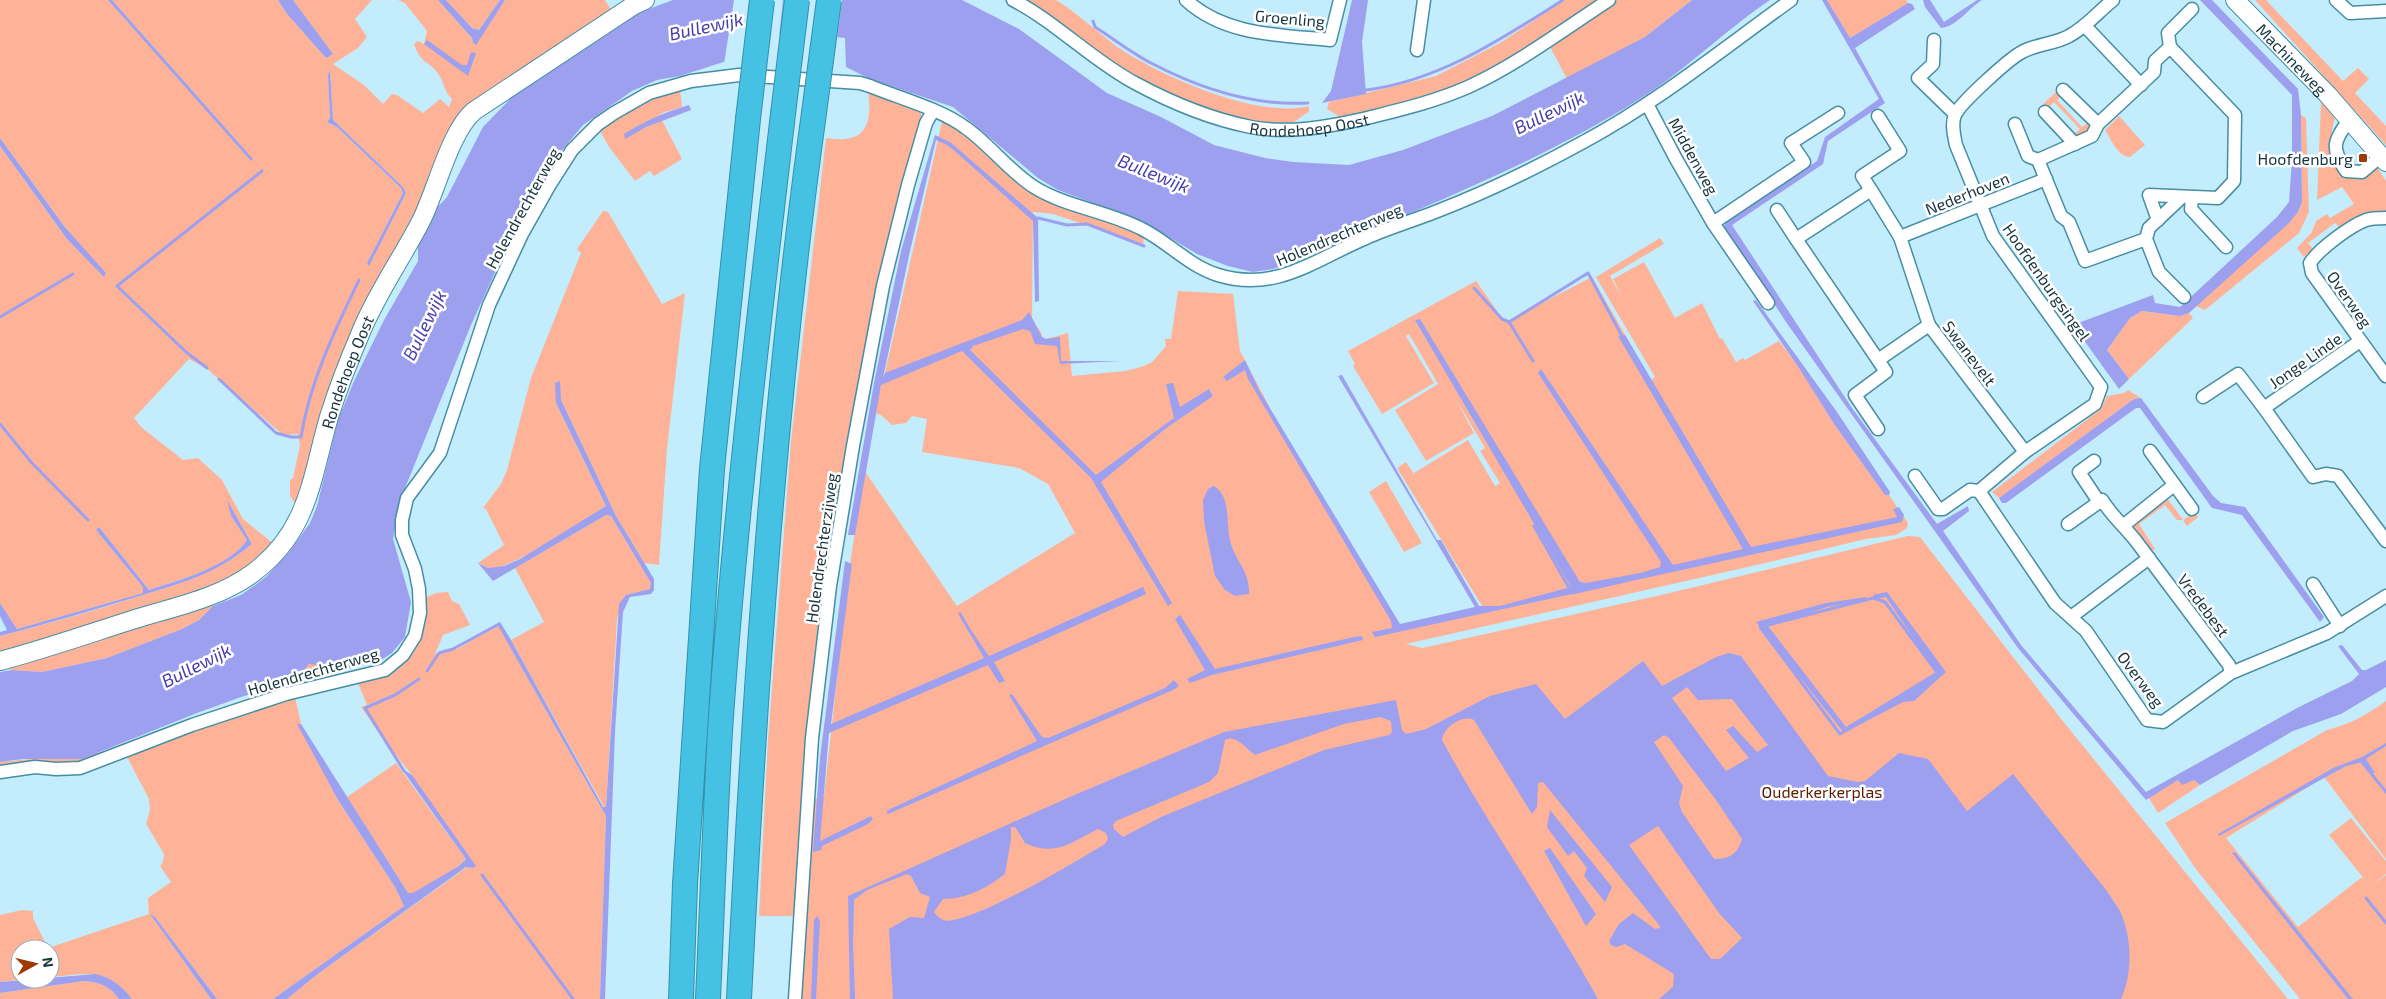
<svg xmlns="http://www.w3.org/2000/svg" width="2386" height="999" viewBox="0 0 2386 999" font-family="'Exo 2',sans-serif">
  <rect width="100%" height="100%" fill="#c3edfc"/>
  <path fill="#feb398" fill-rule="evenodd" d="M0 0H108L253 159 112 0H278L287 14 326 58 332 53 293 0H372L355 19 367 37 358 48 333 64 364 85 383 104 392 94 397 95 423 113 440 99 449 107 452 99C443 90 445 84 439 75 430 61 421 65 414 44L418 41 424 44 427 31 405 3 398 0H438L472 38 473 43 475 45 505 0H605L613 13 460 116 296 505 290 496V480L293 478 300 445 298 434 283 435 206 368 189 359 134 418 141 427 183 460 198 458 222 480 243 519 275 545 229 582 0 654V636C46 624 91 612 136 597 181 583 215 575 252 544L230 506 231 516 247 540C228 568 180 579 149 590L99 527 96 530 143 587V593L17 629 0 603V146L67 239 104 276 106 274 64 226 0 138ZM330 71 333 120 403 187 406 193 369 265 367 263 403 193 401 188 337 127 327 122 330 118 328 75Z
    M446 0H500L479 30 472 28Z
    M1024 0C1034 0 1046 0 1055 0 1064 2 1107 40 1119 48 1163 77 1257 119 1309 106V112C1303 115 1296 122 1289 124 1278 127 1263 123 1251 121 1166 105 1094 49 1024 0Z
    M1565 0H1601L1515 55 1451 88 1421 101 1349 117H1340L1327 109 1329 102 1436 76 1500 43Z
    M1618 0H1692L1645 37 1567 79 1549 45Z
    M1827 0H1906L1908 3 1850 38Z
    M2255 0H2266L2343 81 2358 68 2369 79 2355 93 2386 126V145Z
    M680 89 682 107 662 113 646 127 662 120 682 159 654 176 650 171 635 181 609 147 599 129 640 100Z
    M2058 90 2062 94 2057 100 2082 127 2089 122 2092 129 2078 137 2075 133 2080 129 2054 102 2046 110 2042 105Z
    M868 91 921 110V122L872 322 805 803 824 796 849 571 864 470 957 606 1075 533 1048 484 1019 468 922 452 927 419 912 416 906 423 892 425 881 415 873 413 885 373 942 122 958 128 1023 182 1145 233 1143 244 1053 214 1033 212 1032 320 1041 332 1042 337 1046 339 1068 333 1072 376 1125 371 1141 367 1152 362 1166 346 1165 339H1171L1178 291 1233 294 1240 351 1271 410 1398 628 1484 609 1397 468 1406 462 1416 477 1414 473 1468 440 1495 486 1500 483 1480 451 1485 448 1454 396 1474 433 1426 461 1395 410 1438 384 1409 334 1406 336 1434 383 1382 414 1353 366 1355 364 1348 351 1476 281 1505 322 1592 277 1651 380 1655 377 1596 277 1660 238 1664 244 1610 276 1622 298 1613 279 1644 262 1675 318 1702 303 1720 339 1722 338 1736 362 1743 358 1745 360 1779 341 1799 367 1834 424 1885 495H1889L1908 523 1907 528 1896 535 1866 539 1748 567 1406 644 1422 648 1661 595 1908 536 1920 537 2062 720 2288 999H801L797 916H759L768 740 791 441 826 138C864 144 873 127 868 91Z
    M2321 102 2335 117C2327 151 2331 150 2349 177L2360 179 2377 167 2386 181V213C2367 214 2356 217 2341 229L2335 223 2308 243 2313 249 2304 257 2297 248 2312 232 2316 221 2327 214 2330 218 2354 204 2342 187 2317 200Z
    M2301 115 2306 118 2309 212 2299 233 2205 310 2196 306 2298 212 2302 202Z
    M2119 116 2145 145 2130 157C2118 157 2111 139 2105 130Z
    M603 211 608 212 662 304 685 293 667 449 659 565 644 563 616 516 561 400 559 381 556 403 606 506C583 520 513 570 489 568 485 567 481 564 478 563L504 545 486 509 483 508 501 484 507 470 531 378 581 253 577 249Z
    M2142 311 2180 316 2189 313 2193 318 2129 379 2107 350 2130 318Z
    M2128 390 2141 398 2134 399 1999 498 1992 492 2101 409 2107 396 2124 393Z
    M1386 481 1422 543 1404 552 1369 492Z
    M2167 498 2183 520 2195 512 2198 517 2187 526 2183 520H2177L2165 505 2139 524 2155 549 2150 553 2134 531 2133 524Z
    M606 515 611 516 651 583V589L626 595 617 618 606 808 604 807 511 640 544 622 515 568Z
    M448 592 452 601 459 604 470 625 443 635 435 654 459 648 497 626 499 627 606 816 600 999H287L319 973 467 867 473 868 412 775 386 743 361 707 367 705 358 683C381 675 409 669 418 644 423 629 422 612 427 597L436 593Z
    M201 605 213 606 199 620 182 629 107 658 42 672 12 670 0 666Z
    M309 663 343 669 295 681Z
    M295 697 301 724 298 725 338 800 395 887 404 906 273 999H217L155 917 151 915 211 999H132C106 967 87 974 50 977V949H20V979H26L0 982V915L22 910 33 911V918L48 948 149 914 148 898 171 882 160 866 163 862 164 854 146 824 150 810 149 799 126 755 225 718Z
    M2386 701V859L2324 777 2226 838 2298 927 2362 877 2365 880 2329 835 2351 818 2386 861V874L2371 886 2386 875V999H2300L2195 868 2165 823 2327 730C2350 724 2367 715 2386 701Z
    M123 743 126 751 99 762 0 772V762L105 752Z
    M396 763 466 859 459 866 413 894 408 893 347 797Z
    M2179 780H2194L2200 785 2158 813 2146 793Z
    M84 981C99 982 110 986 119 999H0V993Z"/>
  <path fill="#9ca0ef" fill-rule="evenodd" d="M108 0H112L253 159 251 161Z
    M278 0H293L333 54 326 58 287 14Z
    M438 0H446L472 28 479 30 500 0H505L476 45 473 43 472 38Z
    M673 0H962L1019 29 1107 93 1161 117 1214 145 1265 158 1293 162 1349 165 1403 150 1492 116 1645 37 1692 0H1770C1724 31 1685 71 1638 100 1533 166 1408 213 1295 262L1273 269 1253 272 1228 266 1197 254 1142 221 1058 190 1038 178 953 107 870 79 846 67 845 38 819 35 816 41 746 29 742 56 680 76 657 80 632 91 583 125 544 172 523 211 471 325 399 503 393 539 411 602 405 637 392 653 378 662 343 669 309 664 295 681 241 697 197 713 82 759H23L0 762V672L12 670 42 672 107 658 182 629 199 620 213 606 241 595 266 577 289 552 310 523 317 506 338 420 354 381 384 320 418 261V243L435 210 447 197 483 127 515 94 630 16Z
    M1352 0H1368L1362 42 1366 94 1322 103 1331 91Z
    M1822 0H1827L1850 38 1908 3 1912 4 1915 9 1855 48 1885 103 1828 141 1823 164 1732 225 1852 408 1937 524 1968 506 1969 511 1943 531 2021 645 2146 792 2299 707 2352 681 2359 674 2338 646 2342 645 2362 670H2366L2386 660V687L2341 714 2293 731 2200 785 2194 780 2182 785 2178 780 2146 800 2018 648 1786 322 1724 227 1726 222 1817 161 1825 137 1879 99Z
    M1923 0H1930L1944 22 1977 0H1982C1969 8 1956 27 1941 28L1925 7Z
    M2200 0H2212L2298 89 2301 115 2302 202 2298 212 2289 223 2189 313 2180 316 2142 311 2130 318 2107 350 2129 379 2119 389 2073 325 2153 295 2155 303 2180 307 2277 217 2289 202 2292 159V95Z
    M427 40 462 65H467L471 52 476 53 468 76 424 44Z
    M330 70 333 120 403 187 406 193 369 266 367 263 403 193 401 188 337 127 327 122 330 118 328 75Z
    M689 105 691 110 646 127 625 139 624 134C645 121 665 112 689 105Z
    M935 135 950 142 1038 218 1039 301 1035 302 1033 221 957 153 947 145 936 140 910 251 883 378 885 373 1022 320 1029 312 1042 337 1046 339 1060 337 1061 361H1120L1060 364 1057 346 1035 344 1030 331 1023 329 973 346 970 350 1096 475 1174 418 1166 384 1173 383 1180 407 1209 389 1213 396 1165 429 1101 482 1172 603 1168 606 1091 478 962 351 881 385 855 535H848L874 383 901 251Z
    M0 138 64 226 106 273 104 277 67 239 0 146Z
    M1756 300 1837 412 1890 492 1889 495H1885L1834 424 1799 368 1753 301Z
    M1420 319 1580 582 1586 583 1640 573 1660 567 1661 562 1538 373 1541 369 1673 565 1743 549 1618 336 1625 335 1751 547 1897 517 1893 509 1899 507 1904 515 1902 522 1375 637 1372 632 1392 628 1391 621 1248 379 1245 370 1227 381 1223 377 1245 360 1259 390 1400 624 1475 607 1338 376 1342 375 1437 540H1441L1479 606H1500L1571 587 1415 320Z
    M560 381 561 400 616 516 654 579V590L651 594 630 597 623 612 615 732 605 999H600L606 816 497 624 500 622 511 640 603 807H606L619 604 626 595 650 589 651 583 611 516 606 515 493 581 478 563 488 568 504 566 520 559 606 506 556 403 555 383Z
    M2141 398 2213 496 2221 503 2245 507 2324 617 2320 622 2242 515 2212 508 2140 408H2136L2006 503H2002L1999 498 2134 399Z
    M1214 486C1231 496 1226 523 1230 540 1234 560 1250 570 1249 594L1235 596 1225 590 1215 576 1204 521 1203 500 1208 489Z
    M227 500 252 544C215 575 181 583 136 597 91 611 46 624 0 636V632L7 630 0 616V603L17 629 143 593V587L96 530 99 527 149 590C179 580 229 567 247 540L231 516Z
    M845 561 852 564 831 724 984 658 969 632 971 630 989 656 1143 587 1146 594 994 662 1005 681 999 683 988 665 829 733 820 841 871 816 873 819 868 824 822 846 821 850 813 852 820 758Z
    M1887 592 1946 672 1914 701 1903 702 1844 733 1756 622 1826 603 1866 597 1867 600 1827 607 1768 626 1846 727 1936 672 1886 597 1875 599 1873 595Z
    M1180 615 1215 669 1354 637 1362 636 1363 640 1212 675 1190 683 1187 679 1205 670 1175 619Z
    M1729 653 1741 656 1828 776 1858 782 1865 781 1899 753 1928 759 1967 811 2013 774 2107 891C2111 898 2116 904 2120 911 2132 937 2133 973 2121 999H1659L1673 987 1674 974 1625 944 1616 947 1611 945 1609 941 1619 924 1633 913 1655 929 1660 928 1659 925 1543 782 1538 783 1537 807 1532 814 1474 720C1462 714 1443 728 1442 740 1490 829 1549 910 1598 999H893L889 929 910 917 924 918 930 897 920 893 911 876 907 874 867 890 854 900 853 943 855 999H850L848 896 1072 796 1224 732 1396 700 1402 730 1406 734 1426 729 1490 696 1536 684 1565 719 1643 661 1662 686 1716 657ZM1687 687 1698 700 1732 699 1768 745 1757 752 1733 726 1726 730 1749 758 1726 771 1672 698ZM1380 717 1391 721 1392 732 1389 735 1324 750 1161 817 1123 837 1114 829 1113 825 1116 821 1209 782 1218 773 1225 740C1236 734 1246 749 1255 755L1344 724ZM1664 735 1669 738 1716 800 1742 839C1738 854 1729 859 1714 859L1682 812 1679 803 1683 786 1654 742ZM1658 826 1719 913 1742 938 1720 959H1711L1629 845ZM1011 827H1015L1025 843C1056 857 1070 843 1098 829L1106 833 1108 839 1105 844C1080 859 966 928 943 920 939 918 936 915 934 912L943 899C967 899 987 888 1005 874L1011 839Z
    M1174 680 1179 686 1173 690 888 814 886 811 1037 741 1009 695 1012 694 1042 737 1048 738 1165 688Z
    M297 724H301L408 893H413L459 866 466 859 401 768 412 775 476 866 473 868 466 867 319 973 287 999H273L404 906 395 887 338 800Z
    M2386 743V746L2366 759 2375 773H2372L2363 762 2346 766 2219 836 2218 834 2333 768 2362 757Z
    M1550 810 1612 887 1605 902 1584 876 1587 868 1574 851 1568 856 1547 827Z
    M1550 848 1596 914 1586 926 1544 851Z
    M2235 852 2353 999H2348L2232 853Z
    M150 914 155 917 217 999H211Z
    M817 916 820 921 816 999H811L814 920Z
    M96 974C112 978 122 986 132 999H119C110 986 99 982 84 981L0 993V982Z"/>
  <path fill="#c3edfc" d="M734 0H783L779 37 748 32 744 58 724 64Z
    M789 0H842L837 40 821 37 816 43 784 38Z"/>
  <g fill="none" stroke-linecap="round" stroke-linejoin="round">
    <path stroke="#9ca0ef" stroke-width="3" d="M1093 21 1095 27C1114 39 1133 54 1153 64 1201 89 1254 106 1308 103
      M1366 90C1439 81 1503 38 1563 0
      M1038 218 1067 225 1087 224 1144 246
      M1474 288 1502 319 1509 322 1533 361
      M0 317 73 274
      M1509 322 1588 273 1623 338
      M207 368 186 352 117 286 262 171
      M219 379 276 433 291 437H301C310 381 335 330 359 280
      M0 424 31 462 88 520
      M1534 526 1572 593 1625 581
      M1873 598 1885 602 1939 675 1840 734 1760 627Z
      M960 614 971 633
      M427 671 439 653 453 649 499 624
      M2362 762 2386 792
      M404 771 365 708 395 695 419 679
      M482 875 573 999
      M2366 898 2386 923"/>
    <defs>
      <g id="street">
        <path id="s1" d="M1013 0C1056 22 1093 61 1135 83 1170 102 1211 119 1251 127 1288 134 1327 127 1363 119 1399 110 1434 102 1468 87 1518 64 1563 30 1609 0"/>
        <path d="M1186 0C1225 36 1281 35 1330 40L1340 0"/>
        <path d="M2336 0 2350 13 2386 11"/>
        <path d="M2085 26 2141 85"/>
        <path d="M1934 40 1933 64 1918 78 1955 114"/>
        <path d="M1417 50 1424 0"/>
        <path d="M2063 90 2098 124"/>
        <path d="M1647 104 1676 159 1713 223 1768 303"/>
        <path d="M2045 112 2075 144"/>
        <path d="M2349 120C2333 142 2331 148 2346 171L2362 172 2381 156"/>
        <path d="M2015 124 2028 156 2038 160 2061 216 2069 222 2085 261 2146 239"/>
        <path d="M2038 160 2092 136 2098 124 2154 72 2155 61 2170 47 2168 33 2192 9"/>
        <path d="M1871 190 1862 176 1900 151 1878 116"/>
        <path d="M2182 197 2149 228 2146 239 2159 272 2184 297"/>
        <path d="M2192 198 2191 209 2226 247"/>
        <path d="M1777 210 1796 239"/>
        <path d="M2386 218C2380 218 2372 218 2366 220 2350 226 2319 249 2310 263L2312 273 2386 376"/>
        <path d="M2158 220 2149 195 2218 198 2234 181 2235 115 2170 47"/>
        <path d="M1713 223 1804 162 1791 143 1838 113"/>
        <path d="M1900 237 1929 325"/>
        <path d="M1878 360 1796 239 1871 190 1900 237 2046 179"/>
        <path d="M2203 397 2238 374 2264 408 2360 341"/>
        <path d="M2264 408 2313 477 2326 474 2338 476 2386 541"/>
        <path d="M1878 429 1855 395 1886 372 1878 360 1929 325 2025 452"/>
        <path d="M2150 451 2192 509"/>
        <path d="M2094 461 2079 472 2099 502"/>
        <path d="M1915 476 1938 509H1943L1970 490 1979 491 2025 452 2095 404 2101 387 1993 236 1956 145C1954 135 1951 124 1955 115 1960 103 2010 58 2022 52 2036 44 2055 44 2069 36 2086 27 2098 12 2113 0"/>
        <path d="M1979 491 2055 603 2086 631 2147 720 2163 722 2231 673 2327 633 2386 596"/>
        <path d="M2068 524 2102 500C2112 516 2125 527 2136 541 2167 582 2198 624 2229 665L2231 673"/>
        <path d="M2124 525 2174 485"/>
        <path d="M2313 584 2340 626"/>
        <path d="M2071 617 2149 558"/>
        <path d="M0 772 35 767 56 769 80 768 192 725 286 694 385 670 403 655 415 636 420 613 419 589 415 569 402 535V520L407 498 440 453 489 305 522 234 549 186 572 150 598 124 614 113 649 93 691 81 739 75 860 83 870 86C899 98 941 109 966 128 990 145 1009 171 1034 187 1066 207 1107 211 1142 229 1168 242 1189 266 1218 275 1276 293 1316 259 1366 238 1388 228 1412 221 1435 212 1487 192 1538 167 1587 140 1659 101 1724 48 1791 0"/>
        <path d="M795 999 812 738 830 586 853 446 883 286 908 185 926 123 933 111"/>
      </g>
      <g id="secondary">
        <path id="s2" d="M2235 0 2328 95 2386 162"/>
        <path id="s3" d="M0 661C45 649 88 634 132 620 173 607 218 599 253 573 309 531 311 479 329 417 338 388 349 360 361 332 377 293 402 258 421 221 436 192 450 131 474 111L634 5 645 0"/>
      </g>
      <path id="highway" d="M681 999 685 884 712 469 748 119
        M708 999C712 910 715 820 720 731 734 525 759 319 783 114
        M739 999C754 703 773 407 814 113"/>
    </defs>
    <use href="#street" stroke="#458ea5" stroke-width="15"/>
    <use href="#secondary" stroke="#458ea5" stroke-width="20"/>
    <use href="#highway" stroke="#3590aa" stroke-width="26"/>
    <use href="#street" stroke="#fff" stroke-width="12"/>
    <use href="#secondary" stroke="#fff" stroke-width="18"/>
    <use href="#highway" stroke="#45c1e4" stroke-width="24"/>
    <defs>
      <path id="highway-bridge" d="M814 113 829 0
        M783 114 797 0
        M748 119 762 0"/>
    </defs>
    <use href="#highway-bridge" stroke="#3590aa" stroke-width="26" stroke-linecap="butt"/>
    <use href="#highway-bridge" stroke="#45c1e4" stroke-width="24"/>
  </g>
  <rect fill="#9e3908" stroke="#fff" stroke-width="2" x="2358" y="153" width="10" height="10" rx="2.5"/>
  <g text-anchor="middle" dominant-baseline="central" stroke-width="5" stroke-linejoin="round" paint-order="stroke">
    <g font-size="16" fill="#17353f" stroke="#fff">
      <text transform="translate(1290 18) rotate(5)">Groenling</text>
      <text stroke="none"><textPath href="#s2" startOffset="82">Machineweg</textPath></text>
      <text stroke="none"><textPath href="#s1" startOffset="331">Rondehoep Oost</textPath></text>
      <text transform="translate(1694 156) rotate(61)">Middenweg</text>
      <text transform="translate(1967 193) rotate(-22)">Nederhoven</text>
      <text transform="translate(522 208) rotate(-61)">Holendrechterweg</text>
      <text transform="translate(1339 234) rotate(-23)">Holendrechterweg</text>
      <text transform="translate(2047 282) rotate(55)">Hoofdenburgsingel</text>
      <text transform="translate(2350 299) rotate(55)">Overweg</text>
      <text transform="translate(1970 353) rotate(53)">Swanevelt</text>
      <text transform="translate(2305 360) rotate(-35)">Jonge Linde</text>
      <text stroke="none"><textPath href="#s3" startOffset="495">Rondehoep Oost</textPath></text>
      <text transform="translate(821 548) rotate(-82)">Holendrechterzijweg</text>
      <text transform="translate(2204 605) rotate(53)">Vredebest</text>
      <text transform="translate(313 671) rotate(-16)">Holendrechterweg</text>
      <text transform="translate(2141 679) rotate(53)">Overweg</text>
    </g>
    <g font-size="16" fill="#17353f" stroke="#fff" text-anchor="end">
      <text x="2353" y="158">Hoofdenburg</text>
    </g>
    <g font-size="16" fill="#5c1a00" stroke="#fff">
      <text x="1822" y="791">Ouderkerkerplas</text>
    </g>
    <g font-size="18" font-style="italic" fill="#473cac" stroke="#fff">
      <text transform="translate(706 26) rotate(-12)">Bullewijk</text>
      <text transform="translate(1549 112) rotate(-26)">Bullewijk</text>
      <text transform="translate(1154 173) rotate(22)">Bullewijk</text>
      <text transform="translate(424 325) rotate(-64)">Bullewijk</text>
      <text transform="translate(196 665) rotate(-27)">Bullewijk</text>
    </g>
  </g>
  <g transform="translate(35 964) rotate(82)"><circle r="24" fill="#ffffff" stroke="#a2aeb2"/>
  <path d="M0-4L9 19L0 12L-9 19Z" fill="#9e3908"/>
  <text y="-8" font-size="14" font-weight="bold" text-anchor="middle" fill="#17353f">N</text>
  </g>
</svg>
